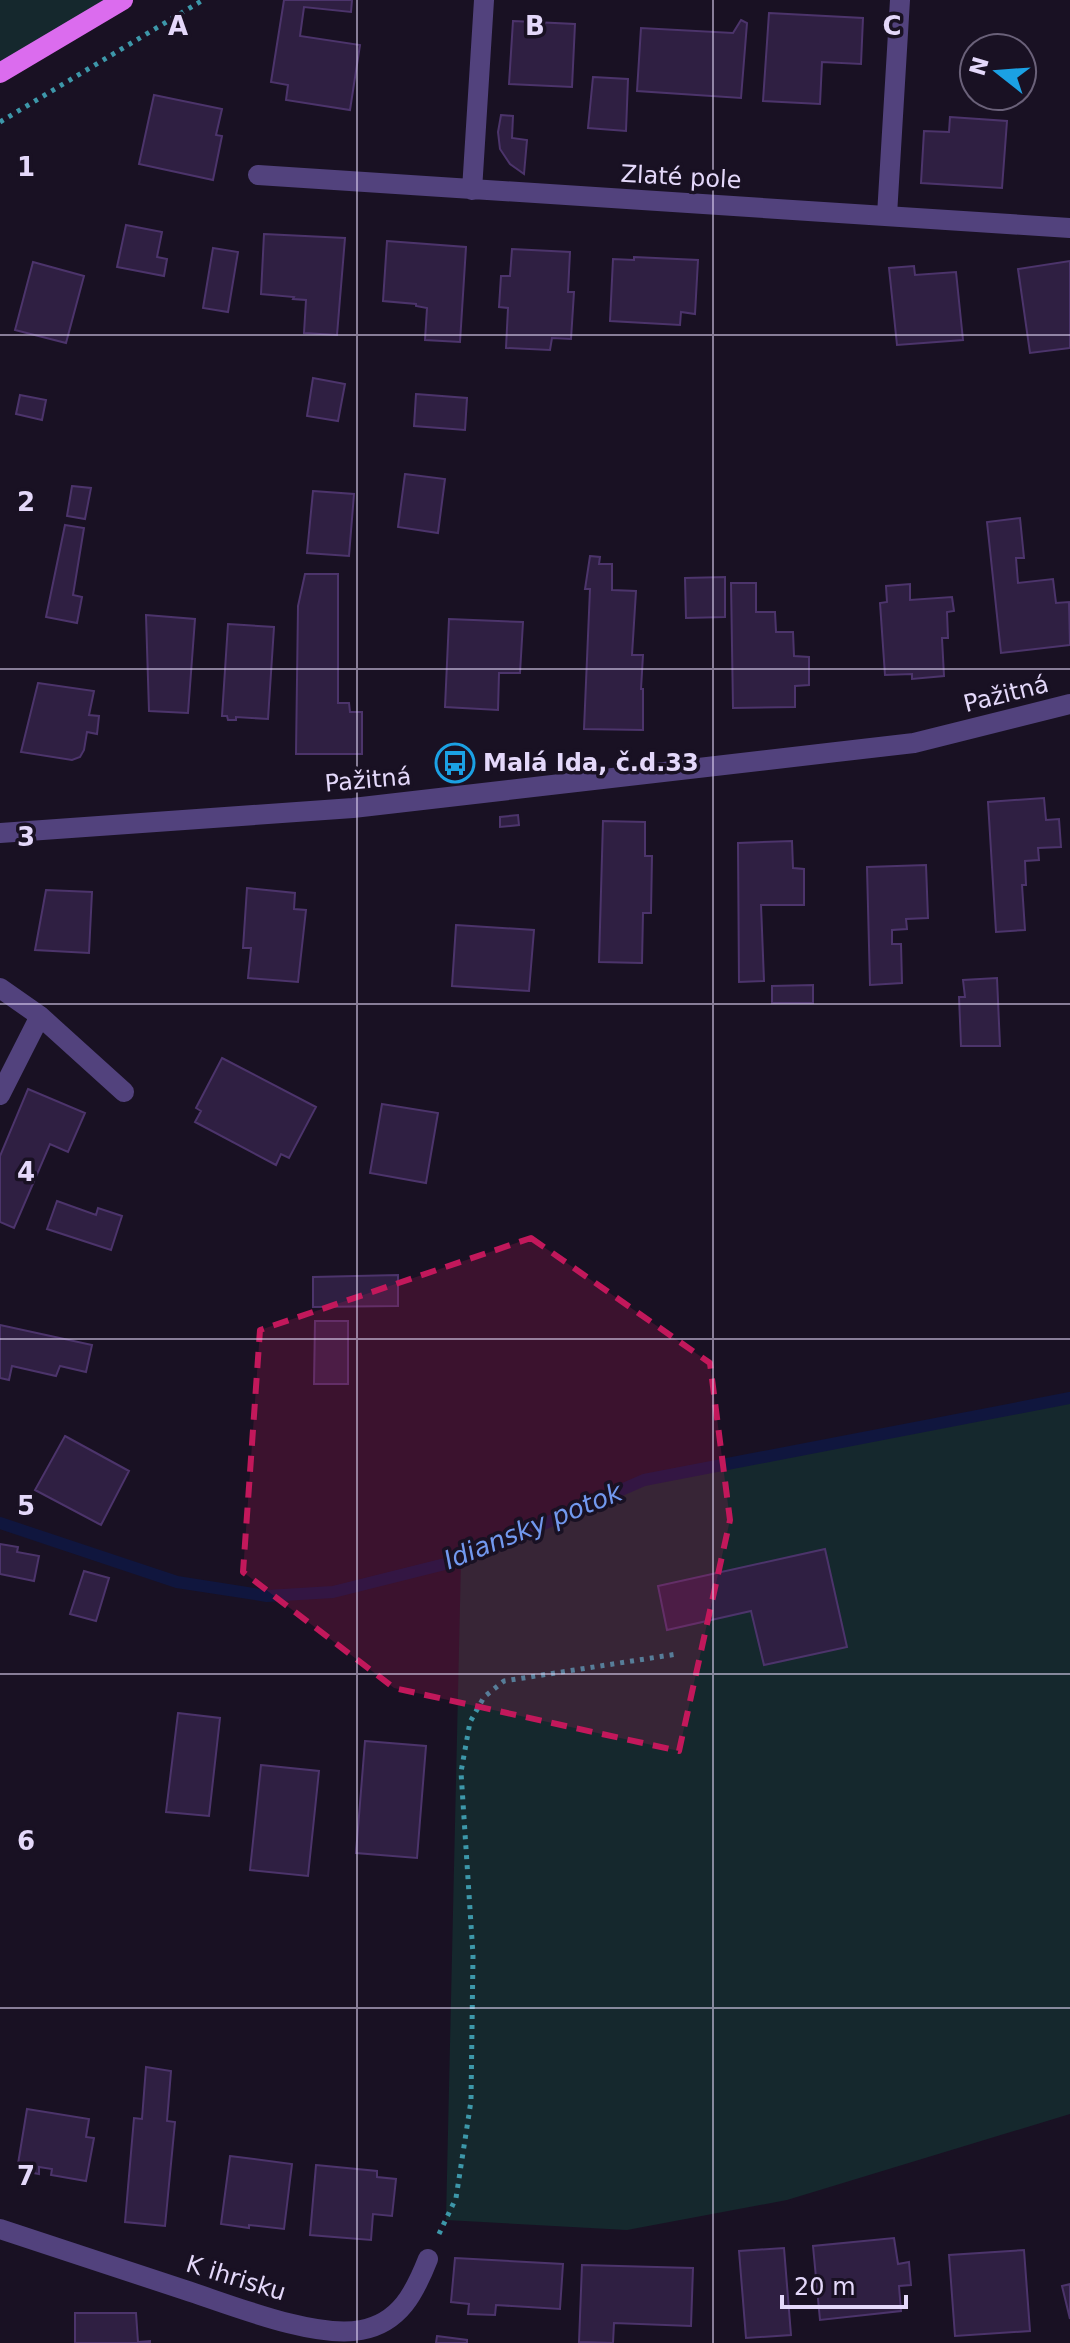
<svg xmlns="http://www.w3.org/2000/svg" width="1070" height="2343" viewBox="0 0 1070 2343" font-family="'DejaVu Sans',sans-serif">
  <rect width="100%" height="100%" fill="#191123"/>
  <path fill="#15282d" d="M0 0H123L0 73Z
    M1070 1399V2114L787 2200 627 2230 446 2220 461 1560 644 1480Z"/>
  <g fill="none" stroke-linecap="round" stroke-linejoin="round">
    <path stroke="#10163e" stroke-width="12" d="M0 1523 177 1582 267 1596 333 1592 461 1560 644 1480 1070 1398"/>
  </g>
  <path fill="#2f1f42" stroke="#4c346b" stroke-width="2" d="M284 0H352L351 12 304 7 300 36 360 45 350 110 286 100 288 85 271 82Z
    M769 13 863 18 861 64 822 62 820 104 763 101Z
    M741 20 747 23 741 98 637 91 641 28 733 33Z
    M513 21 575 24 572 87 509 84Z
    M593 77 628 79 626 131 588 128Z
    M154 95 222 109 216 135 222 136 213 180 139 164Z
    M501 115 513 116 512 138 527 140 524 174 510 164 500 149 498 132Z
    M950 117 1007 121 1002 188 921 183 924 131 949 132Z
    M126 225 162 232 157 257 167 259 164 276 117 267Z
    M264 234 345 238 337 335 304 333 306 300 293 299 294 297 261 294Z
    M387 241 466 247 460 342 425 340 427 308 416 306V304L383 301Z
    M213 248 238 252 228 312 203 308Z
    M512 249 570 252 568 292H574L571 339 552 338 550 350 506 348 508 308 499 307 501 276H510Z
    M634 257 698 260 695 314 681 312 680 325 610 321 613 259 634 260Z
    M1070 261V348L1030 353 1018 269Z
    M33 262 84 276 66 343 15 330Z
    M914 266 915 275 956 272 963 340 897 345 889 268Z
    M313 378 345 384 338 421 307 416Z
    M416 394 467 398 465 430 414 426Z
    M20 395 46 400 42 420 16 414Z
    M405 474 445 479 438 533 398 527Z
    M72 486 91 488 85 519 67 516Z
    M313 491 354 494 349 556 307 553Z
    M1020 518 1024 558H1016L1018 583 1053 579 1056 603 1069 602 1070 645 1001 653 987 522Z
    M65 525 84 528 73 595 82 597 77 623 46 617Z
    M590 556 600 557 599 564H612V590L636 591 632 655H643L641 689H643V730L584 729 590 589H585Z
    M305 574H338V703H349L350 712H362V754H296L298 606Z
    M725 577V617L686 618 685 578Z
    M731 583H756V612H775L776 632H793L794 656 809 657V685L795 686V707L733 708Z
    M910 584V600L952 597 954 611 947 612 948 638H942L944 676 912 679V674L885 675 880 603 887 602 886 586Z
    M146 615 195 619 188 713 149 711Z
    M449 619 523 622 520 673H499L498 710 445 707Z
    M228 624 274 627 268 719 236 717V720H228L227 716H222Z
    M38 683 94 691 89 715 99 716 97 734 87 732 84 750 80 757 72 760 21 752Z
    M1044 798 1046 820 1059 819 1061 847 1038 848 1039 860 1025 861 1026 885H1022L1025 930 996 932 988 802Z
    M518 815 519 825 500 827V817Z
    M603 821 645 822V856H652L651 913H643L642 963 599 962Z
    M792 841 793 868 804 869V905H761L764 981 739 982 738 843Z
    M926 865 928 918 906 919 907 929 892 930V944H901L902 983 870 985 867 867Z
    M247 888 295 893 294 909 306 910 298 982 248 978 251 948H243Z
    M46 890 92 892 89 953 35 950Z
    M456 925 534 930 529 991 452 986Z
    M997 978 1000 1046H961L959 997H965L963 980Z
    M813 985V1003H772V986Z
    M222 1058 316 1107 289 1158 281 1154 276 1165 195 1122 201 1111 196 1108Z
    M28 1089 85 1113 68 1152 50 1144 14 1228 0 1222V1156Z
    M382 1104 438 1113 426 1183 370 1173Z
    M57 1201 96 1215 98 1208 122 1216 111 1250 47 1229Z
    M398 1275V1306L313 1307V1277Z
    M315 1321H348V1384H314Z
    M0 1325 92 1345 86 1372 60 1366 56 1376 12 1366 9 1380 0 1378Z
    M65 1436 129 1471 101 1525 35 1490Z
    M0 1544 18 1547 17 1552 39 1556 34 1581 0 1574Z
    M825 1549 847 1647 764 1665 751 1611 667 1630 658 1586Z
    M84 1571 109 1578 96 1621 70 1614Z
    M178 1713 220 1718 209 1816 166 1812Z
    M365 1741 426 1746 417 1858 356 1853Z
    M261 1765 319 1771 308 1876 250 1870Z
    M146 2067 171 2071 167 2121 175 2122 165 2226 125 2222 134 2118 142 2119Z
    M27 2109 89 2119 86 2137 94 2138 86 2181 51 2175 52 2169 39 2167V2174L17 2170Z
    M230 2156 292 2164 284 2229 249 2225V2228L221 2224Z
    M316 2165 377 2171V2177L396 2179 392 2216 373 2214 371 2240 310 2235Z
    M894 2238 898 2264 909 2262 911 2285 899 2286 901 2311 820 2320 813 2246Z
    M784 2248 791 2335 746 2338 739 2251Z
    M1024 2250 1030 2331 955 2336 949 2255Z
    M455 2258 563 2264 560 2309 496 2305 495 2315 468 2314 469 2304 451 2302Z
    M582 2265 693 2268 691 2326 614 2323 613 2343 579 2342Z
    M1070 2284V2319L1062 2286Z
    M75 2313H136L138 2342 150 2341V2343H75Z
    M437 2336 467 2340V2343H436Z"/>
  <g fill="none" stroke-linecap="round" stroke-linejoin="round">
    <path stroke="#3d97a9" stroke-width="5" stroke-dasharray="4 6" stroke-linecap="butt" d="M0 122 203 0
      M439 2234 456 2198 471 2101 473 1955 461 1772 470 1722 484 1697 504 1681 677 1654"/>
    <path stroke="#52427d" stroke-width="20" d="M258 175 1070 228
      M472 190 484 0
      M887 215 900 0
      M0 833 353 808 914 743 1070 704
      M0 988 40 1016 124 1092
      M0 1095 40 1016
      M0 2229C62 2249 123 2270 185 2290 231 2305 315 2339 361 2330 400 2323 415 2292 428 2259"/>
    <path stroke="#db6cee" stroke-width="20" d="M0 73 123 0"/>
  </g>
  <path fill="#c2185b" fill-opacity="0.2" stroke="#c2185b" stroke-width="6" stroke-dasharray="16 10" stroke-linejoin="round" d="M531 1238 710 1363 730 1520 679 1751 394 1688 243 1572 260 1330Z"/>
  <path fill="none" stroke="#e4d8fa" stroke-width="2" stroke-opacity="0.55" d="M357 0V2343M713 0V2343M0 335H1070M0 669H1070M0 1004H1070M0 1339H1070M0 1674H1070M0 2008H1070"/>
  <defs>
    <symbol id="bus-ring" viewBox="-11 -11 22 22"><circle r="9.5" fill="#191123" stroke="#1ba1e4" stroke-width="1.5"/><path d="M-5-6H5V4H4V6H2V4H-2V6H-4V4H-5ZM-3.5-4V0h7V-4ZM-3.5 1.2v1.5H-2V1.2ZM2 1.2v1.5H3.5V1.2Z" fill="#1ba1e4"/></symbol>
  </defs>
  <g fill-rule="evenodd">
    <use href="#bus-ring" x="433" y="741" width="44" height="44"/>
  </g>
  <g text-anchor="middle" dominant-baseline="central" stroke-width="7" stroke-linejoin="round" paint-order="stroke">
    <g font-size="24" fill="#e4d8fa" stroke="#191123">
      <text transform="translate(681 177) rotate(3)">Zlaté pole</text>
      <text transform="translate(1006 694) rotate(-14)">Pažitná</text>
      <text transform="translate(368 780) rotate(-5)">Pažitná</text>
      <text transform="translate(236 2278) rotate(17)">K ihrisku</text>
    </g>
    <g font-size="24" font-weight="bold" fill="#e4d8fa" stroke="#191123" text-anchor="start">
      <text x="483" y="763">Malá Ida, č.d.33</text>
    </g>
    <g font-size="26" font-style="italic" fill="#7298ef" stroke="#191123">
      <text transform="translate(533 1526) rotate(-22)">Idiansky potok</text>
    </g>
  </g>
  <g font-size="26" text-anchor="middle" font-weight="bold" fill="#e4d8fa" stroke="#191123" stroke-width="7" stroke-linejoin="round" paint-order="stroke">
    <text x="178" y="35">A</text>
    <text x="535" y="35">B</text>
    <text x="892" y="35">C</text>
    <text x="26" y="176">1</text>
    <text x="26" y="511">2</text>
    <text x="26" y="846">3</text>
    <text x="26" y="1181">4</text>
    <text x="26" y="1515">5</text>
    <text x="26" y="1850">6</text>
    <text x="26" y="2185">7</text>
  </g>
  <g transform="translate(998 72) rotate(287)"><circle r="38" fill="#191123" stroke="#6a6179" stroke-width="2"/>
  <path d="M0-6L14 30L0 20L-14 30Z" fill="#1ba1e4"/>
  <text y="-12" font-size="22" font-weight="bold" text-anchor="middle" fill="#e4d8fa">N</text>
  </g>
  <path d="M782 2295v12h124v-12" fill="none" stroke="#e4d8fa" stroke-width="4"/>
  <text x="794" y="2295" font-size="24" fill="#e4d8fa" stroke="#191123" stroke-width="6" paint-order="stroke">20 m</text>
</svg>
